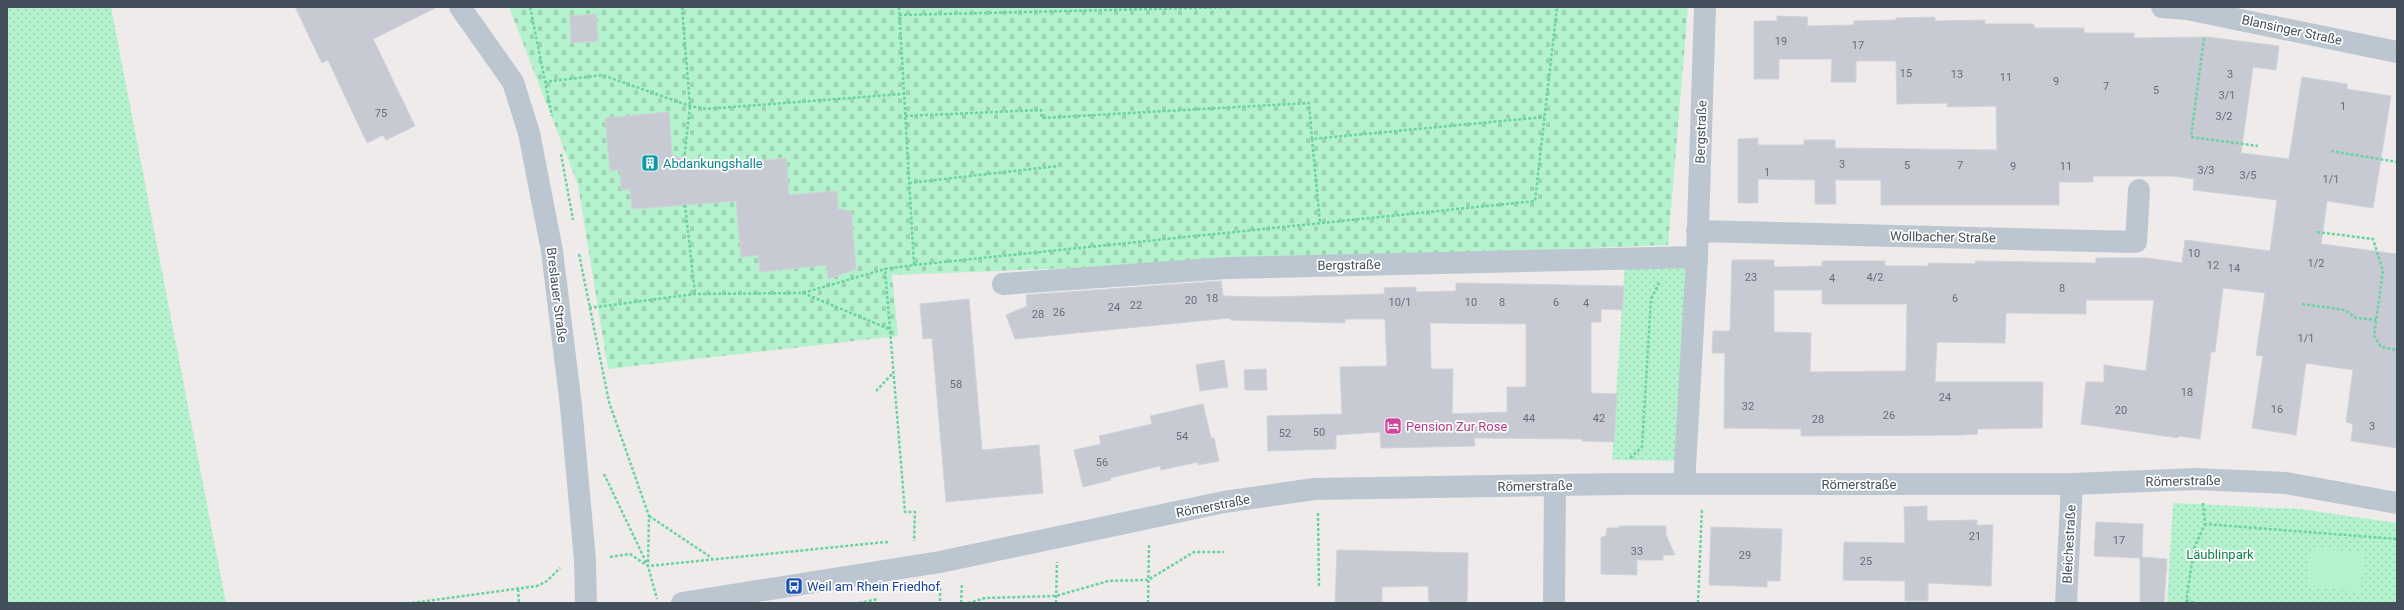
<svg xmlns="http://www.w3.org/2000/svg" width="2404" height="610" viewBox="0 0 2404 610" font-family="Roboto,sans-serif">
  <defs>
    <pattern id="cemetery-stones" width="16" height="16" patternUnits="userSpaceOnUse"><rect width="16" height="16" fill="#b4f2cd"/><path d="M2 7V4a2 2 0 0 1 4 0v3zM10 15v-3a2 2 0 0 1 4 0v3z" fill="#9cd1b2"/></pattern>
    <pattern id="park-dots" width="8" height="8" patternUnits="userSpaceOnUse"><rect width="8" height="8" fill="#b4f2cd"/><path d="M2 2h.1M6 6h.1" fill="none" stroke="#9cd1b2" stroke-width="1.8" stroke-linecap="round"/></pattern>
  </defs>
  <rect width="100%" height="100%" fill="#efebeb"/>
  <path fill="url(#cemetery-stones)" d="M509 7H1688L1668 245 892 275 898 336 608 369 578 185Z"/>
  <path fill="url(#park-dots)" d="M7 7H111L226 603H7Z
    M1697 257 1685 461 1612 460 1625 259Z
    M2173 503 2300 509 2397 523V603H2167Z"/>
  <path fill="#b4f2cd" d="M2311 547 2365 553 2360 592 2306 585Z"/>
  <path fill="#c7cad3" stroke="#cfd2d8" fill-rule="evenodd" d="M295 7H437L373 39 415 126 386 140 383 135 367 143 328 60 322 63Z
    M596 14 598 41 571 43 570 16Z
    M1777 16 1808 17 1807 26 1854 25V21L1896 20V18L1935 17V21L1985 20V24H2034V28H2084V33H2134V38L2207 37 2279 46 2276 70 2253 67 2241 153 2289 159 2302 77 2347 84V89L2391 96 2373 208 2327 201 2321 244 2397 254V448L2351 441 2353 424 2346 422 2353 370 2306 363 2296 435 2252 428 2263 356 2256 355 2265 293 2223 288 2215 352H2211L2200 439 2179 436 2178 438 2081 424 2086 382H2104V365L2146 371 2154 300H2086V314L2006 313 2005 343 1937 342 1935 382H2043L2042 428 1978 429 1977 434 1962 435 1801 436V429L1724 428 1725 353H1712L1713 331H1730L1732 260H1774V267L1822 266V261H1885V266H1928V263L1976 264 1975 261 2096 263V258H2147L2182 263 2185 240 2270 251 2277 200 2193 190 2194 179 2172 176H2093V182H2059V205H1881V180H1835L1836 204H1815V180L1758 179V203H1738V139L1758 138V145H1804V140H1835V148L1997 150 1996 106 1947 107V103L1897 104 1896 61H1856V82H1831L1832 59H1779V79H1754V21H1777ZM1774 290H1822V304H1907L1906 371 1810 372 1811 333 1774 332Z
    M669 112 672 155 698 166 786 158 789 195 837 191 838 209 851 211 856 269 828 279 827 265 760 272 758 255 741 257 736 201 632 209 630 189 621 190 620 170 610 171 605 118Z
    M1221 281 1223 296 1265 297 1385 294 1384 288 1416 287V292L1456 291V283L1624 286 1622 310 1601 309V322H1591V393L1617 394 1614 442 1582 441V439L1474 438 1475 446 1381 448 1380 432 1336 435V449L1268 451 1267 416 1342 414 1340 367 1387 366 1385 319H1345V323L1230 320V318L1015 339 1006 315 1027 306 1026 295ZM1430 323 1526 324V387H1507V412L1452 414 1453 369H1431Z
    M969 299 982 450 1039 445 1043 493 946 502 932 338 923 339 920 304Z
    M1224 360 1228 387 1200 391 1196 365Z
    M1266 369 1267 390H1245L1244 370Z
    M1203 404 1211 438H1214L1219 461 1198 465V462L1161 470 1160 466 1110 478 1111 480 1083 487 1074 450 1101 444 1099 436 1152 424 1150 416Z
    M1927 506V521L1977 520V525H1993L1991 586 1928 583V601H1905V581L1843 580 1844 542 1905 543 1904 507Z
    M2096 522 2143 524 2142 557 2167 559 2164 603H2140V558L2094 556Z
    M1619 526H1666V535L1675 555H1663V560H1637V575L1601 574V538L1606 535 1607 528H1619Z
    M1711 527 1782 529 1780 581H1767V587L1709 585Z
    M1337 550 1468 553 1467 603H1429L1428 586 1382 587V603H1335Z"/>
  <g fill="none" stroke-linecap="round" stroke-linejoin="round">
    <path stroke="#6ad3a0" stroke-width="2.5" stroke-dasharray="3 2" stroke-linecap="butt" d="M530 7 552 116
      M682 7 690 106 684 160
      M899 7 914 265 885 269 905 512H915L914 541
      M899 15 1237 7
      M2204 38 2191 137 2258 146
      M544 82 602 75 690 106 706 109 903 94
      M905 116 1041 110 1042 118 1309 103 1312 139 1544 117
      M1312 139 1320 223
      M2331 151 2397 162
      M561 154 573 220
      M909 183 1058 166
      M685 205 695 294
      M2317 232 2373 239 2383 271 2374 336 2381 347 2397 350
      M579 254 609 402 649 516 648 565
      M914 265 1535 201 1557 7
      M803 293 889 329
      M2302 304 2345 310 2356 318 2376 320
      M589 308 695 294 803 293 885 269
      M876 391 892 374
      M1630 458 1642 447 1651 299 1659 283
      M604 474 648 566 657 599
      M2203 503 2205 524 2397 539
      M1318 513 1319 587
      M649 516 712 558
      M610 557 630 554 648 566 886 542 890 543
      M940 588V603
      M518 589 519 603
      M2186 600 2194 603
      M412 603 537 586 547 581 560 568
      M859 603 878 599
      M961 603 962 583
      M968 603 985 598 1056 596 1108 581 1148 580 1194 552H1224
      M1056 603 1057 562
      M1148 603 1149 544
      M1698 603 1702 508
      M2186 603 2194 548 2205 524"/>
    <path stroke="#bbc6d0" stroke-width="22" d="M460 7 513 82 529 133 552 251 571 406 585 560 586 603
      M2162 7 2187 9 2397 52
      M1697 231 2136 242 2139 190
      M1003 284 1227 268 1697 257
      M1684 484 1697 257 1705 7
      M1554 603 1555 486
      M2066 603 2072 484"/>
    <path stroke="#bbc6d0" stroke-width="22" d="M682 603 940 562 1224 502 1314 489 1622 484H2072L2196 479 2286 483 2397 503"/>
  </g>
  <defs>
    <symbol id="building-square" viewBox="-11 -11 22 22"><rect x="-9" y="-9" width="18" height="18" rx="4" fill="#0f9aa8" stroke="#fff"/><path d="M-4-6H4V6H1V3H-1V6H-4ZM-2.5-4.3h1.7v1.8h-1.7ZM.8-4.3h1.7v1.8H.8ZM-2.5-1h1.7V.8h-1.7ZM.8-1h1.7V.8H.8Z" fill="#fff"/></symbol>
    <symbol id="hotel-square" viewBox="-11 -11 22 22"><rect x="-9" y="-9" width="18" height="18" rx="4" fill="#d1479c" stroke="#fff"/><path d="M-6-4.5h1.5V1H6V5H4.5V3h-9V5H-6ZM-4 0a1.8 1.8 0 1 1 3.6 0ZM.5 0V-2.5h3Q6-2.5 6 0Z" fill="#fff"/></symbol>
    <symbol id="bus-square" viewBox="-11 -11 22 22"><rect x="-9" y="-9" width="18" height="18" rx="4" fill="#1a4fb4" stroke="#fff"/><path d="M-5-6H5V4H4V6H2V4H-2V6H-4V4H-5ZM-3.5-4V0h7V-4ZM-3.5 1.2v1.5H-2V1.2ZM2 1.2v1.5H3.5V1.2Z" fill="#fff"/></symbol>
  </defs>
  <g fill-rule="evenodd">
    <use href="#building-square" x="640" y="153" width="20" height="20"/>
    <use href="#hotel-square" x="1383" y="416" width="20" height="20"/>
    <use href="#bus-square" x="784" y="576" width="20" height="20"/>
  </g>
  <g text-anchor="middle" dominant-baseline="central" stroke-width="3.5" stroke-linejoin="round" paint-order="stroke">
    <g font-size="11" fill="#646e79">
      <text x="1781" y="41">19</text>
      <text x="1858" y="45">17</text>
      <text x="1906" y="73">15</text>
      <text x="1957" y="74">13</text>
      <text x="2230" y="74">3</text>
      <text x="2006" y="77">11</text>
      <text x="2056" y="81">9</text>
      <text x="2106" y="86">7</text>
      <text x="2156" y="90">5</text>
      <text x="2227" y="95">3/1</text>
      <text x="2343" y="106">1</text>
      <text x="381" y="113">75</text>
      <text x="2224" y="116">3/2</text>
      <text x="1842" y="164">3</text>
      <text x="1907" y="165">5</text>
      <text x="1960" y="165">7</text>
      <text x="2013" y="166">9</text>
      <text x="2066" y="166">11</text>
      <text x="2206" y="170">3/3</text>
      <text x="1767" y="172">1</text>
      <text x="2248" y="175">3/5</text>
      <text x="2331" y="179">1/1</text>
      <text x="2194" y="253">10</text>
      <text x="2316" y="263">1/2</text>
      <text x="2213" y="265">12</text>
      <text x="2234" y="268">14</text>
      <text x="1751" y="277">23</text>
      <text x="1875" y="277">4/2</text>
      <text x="1832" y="278">4</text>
      <text x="2062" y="288">8</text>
      <text x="1212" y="298">18</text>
      <text x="1955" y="298">6</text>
      <text x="1191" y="300">20</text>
      <text x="1400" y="302">10/1</text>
      <text x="1471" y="302">10</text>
      <text x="1502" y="302">8</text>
      <text x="1556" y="302">6</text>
      <text x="1586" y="303">4</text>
      <text x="1136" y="305">22</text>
      <text x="1114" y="307">24</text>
      <text x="1059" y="312">26</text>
      <text x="1038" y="314">28</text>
      <text x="2306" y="338">1/1</text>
      <text x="956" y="384">58</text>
      <text x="2187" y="392">18</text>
      <text x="1945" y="397">24</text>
      <text x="1748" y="406">32</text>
      <text x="2277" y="409">16</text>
      <text x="2121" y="410">20</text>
      <text x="1889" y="415">26</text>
      <text x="1529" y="418">44</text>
      <text x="1599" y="418">42</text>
      <text x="1818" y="419">28</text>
      <text x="2372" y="426">3</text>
      <text x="1319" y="432">50</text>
      <text x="1285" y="433">52</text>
      <text x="1182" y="436">54</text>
      <text x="1102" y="462">56</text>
      <text x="1975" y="536">21</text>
      <text x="2119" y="540">17</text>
      <text x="1637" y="551">33</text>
      <text x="1745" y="555">29</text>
      <text x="1866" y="561">25</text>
    </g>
    <g font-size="13" fill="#434f5b" stroke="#fff">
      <text transform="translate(2292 30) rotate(12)">Blansinger Straße</text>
      <text transform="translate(1701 132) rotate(-88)">Bergstraße</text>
      <text transform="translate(1943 237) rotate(1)">Wollbacher Straße</text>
      <text transform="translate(1349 265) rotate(-1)">Bergstraße</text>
      <text transform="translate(557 295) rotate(83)">Breslauer Straße</text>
      <text transform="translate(2183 481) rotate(-1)">Römerstraße</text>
      <text x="1859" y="484">Römerstraße</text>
      <text transform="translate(1535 486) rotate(-1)">Römerstraße</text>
      <text transform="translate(1213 506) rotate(-11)">Römerstraße</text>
      <text transform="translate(2069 544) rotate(-87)">Bleichestraße</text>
    </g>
    <g font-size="13" fill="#0d838f" stroke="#fff" text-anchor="start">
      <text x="663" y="163">Abdankungshalle</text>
    </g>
    <g font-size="13" fill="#b23c85" stroke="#fff" text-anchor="start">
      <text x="1406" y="426">Pension Zur Rose</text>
    </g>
    <g font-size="13" fill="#0e8148" stroke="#fff">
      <text x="2220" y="554">Läublinpark</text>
    </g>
    <g font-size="13" fill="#164399" stroke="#fff" text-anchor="start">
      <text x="807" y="586">Weil am Rhein Friedhof</text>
    </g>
  </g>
  <rect width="2404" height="610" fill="none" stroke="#434f5b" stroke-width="16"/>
</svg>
